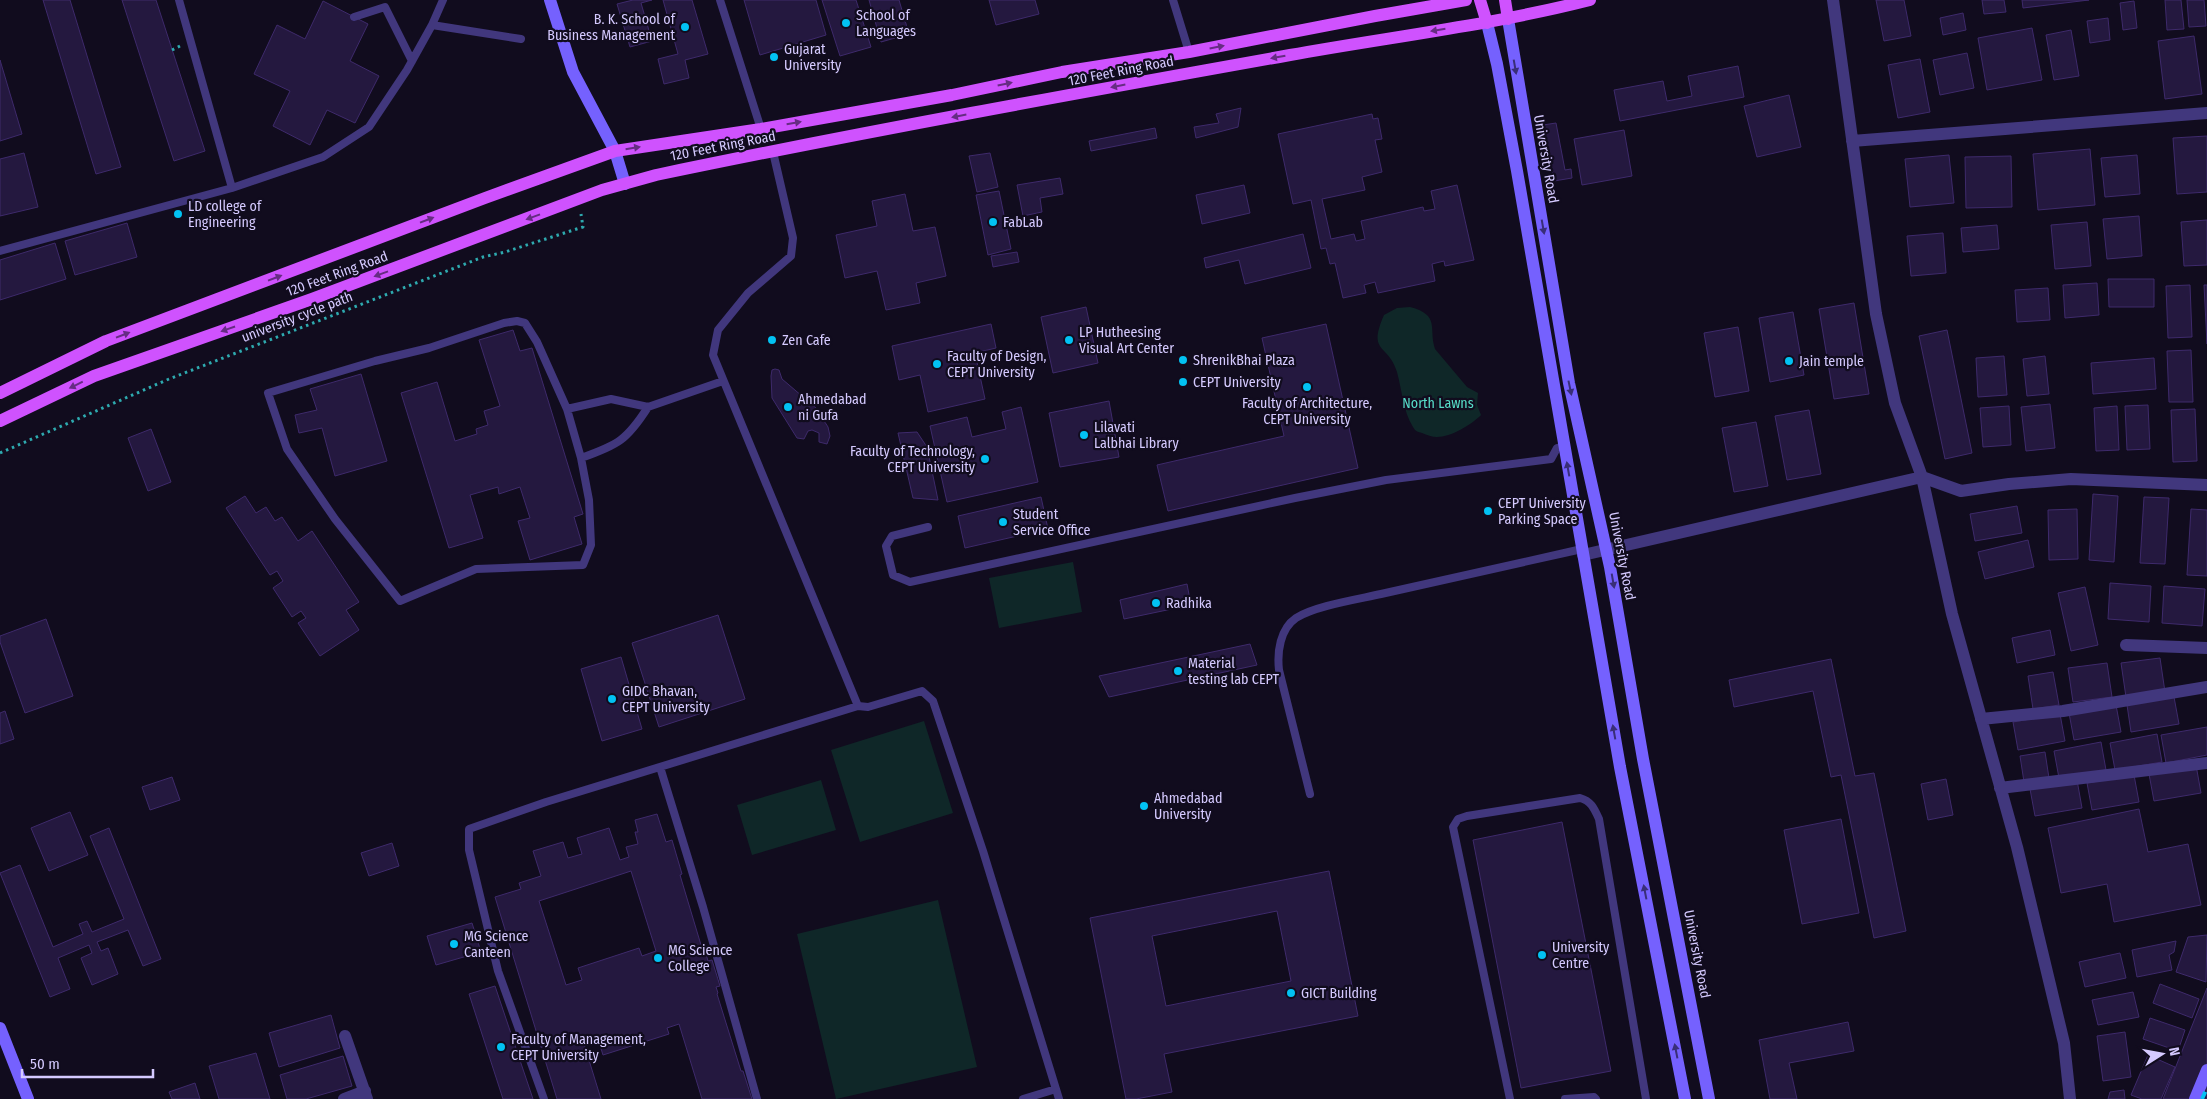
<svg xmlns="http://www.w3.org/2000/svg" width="2207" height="1099" viewBox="0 0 2207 1099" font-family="'Fira Sans Condensed',sans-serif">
  <rect width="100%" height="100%" fill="#110c1e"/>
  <path fill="#0f2728" d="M1410 307C1441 315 1428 329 1435 349L1467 387 1478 393 1477 405 1481 415C1471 425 1451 437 1437 437 1432 437 1427 435 1422 433 1418 432 1415 431 1413 427 1403 411 1402 390 1397 372 1388 343 1367 354 1384 315L1397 308Z
    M1073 562 1082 612 999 628 989 578Z
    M924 721 953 813 860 842 831 750Z
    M821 780 836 830 752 855 737 805Z
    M938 900 977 1067 836 1099 797 934Z"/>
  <path fill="#24183f" stroke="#3e2a6b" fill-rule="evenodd" d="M43 0H70L121 167 96 174Z
    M122 0H156L205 151 174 161Z
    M633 0H652L641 3 652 41 630 47 617 4Z
    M663 0H692L708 54 685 60 689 78 664 84 658 59 678 54Z
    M744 0H816L826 35 760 55Z
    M822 0H856L871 47 840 56Z
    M869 0H899L909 34 881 42Z
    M989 0H1035L1039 14 996 25Z
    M1876 0H1904L1911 36 1884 41Z
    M1982 0H2004L2006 12 1984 14Z
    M2022 0H2089L2023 8Z
    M2165 0H2181L2184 29 2167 30Z
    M2187 0H2204L2206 26 2189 27Z
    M323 1 368 24 350 61 379 76 355 123 327 110 310 145 273 126 290 91 254 74 277 25 305 39Z
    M2134 1 2137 28 2123 30 2120 3Z
    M1963 13 1966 30 1943 35 1940 18Z
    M2108 18 2110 40 2090 43 2087 21Z
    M2032 28 2042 80 1987 90 1978 38Z
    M2071 30 2079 76 2054 80 2046 35Z
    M2194 36 2202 94 2165 99 2158 41Z
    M1967 53 1974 88 1940 95 1933 60Z
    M1920 59 1930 112 1898 118 1888 65Z
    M0 60 22 134 0 141Z
    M1738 66 1744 97 1620 121 1614 90 1663 81 1667 101 1692 96 1688 76Z
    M1789 95 1801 147 1757 157 1744 106Z
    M1241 108 1238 127 1196 138 1194 127 1219 123 1216 114Z
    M1372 114 1373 119 1378 118 1382 139 1375 140 1382 172 1362 177 1365 190 1322 199 1331 239 1354 234 1356 241 1365 239 1361 221 1423 207 1424 211 1435 209 1431 191 1457 185 1474 260 1445 266 1444 261 1432 264 1435 281 1378 293 1375 282 1364 285 1366 293 1343 298 1335 263 1330 264 1326 248 1321 249 1311 200 1293 204 1278 134Z
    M1556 123 1565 170 1571 169 1572 178 1554 181 1543 125Z
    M1155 128 1157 138 1091 151 1089 141Z
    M1624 130 1632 176 1582 185 1574 139Z
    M2207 136V192L2177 194 2173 138Z
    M2090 149 2095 205 2038 210 2033 154Z
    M24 153 38 207 0 216V159Z
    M990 153 998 187 977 192 969 156Z
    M1949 155 1954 203 1910 207 1905 159Z
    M2137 155 2140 194 2105 197 2101 158Z
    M2011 156 2012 207 1966 208 1965 157Z
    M1060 178 1063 194 1040 198 1042 212 1023 216 1017 185Z
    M1244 185 1250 213 1202 224 1196 195Z
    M999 191 1011 249 988 255 976 195Z
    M905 194 913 231 935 227 946 276 916 283 920 303 886 310 877 271 845 278 836 235 877 226 872 201Z
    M2139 216 2142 256 2107 259 2103 219Z
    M2207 220V265L2184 266 2181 222Z
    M2087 222 2091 266 2055 269 2051 225Z
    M127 223 137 257 75 275 65 241Z
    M1997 225 1999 249 1963 252 1961 228Z
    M1943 233 1946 273 1911 276 1907 236Z
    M1303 234 1311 268 1245 284 1239 260 1206 268 1204 258Z
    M55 243 66 279 0 300V260Z
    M1017 252 1019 262 993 267 991 256Z
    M2108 279H2154V307H2109Z
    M2097 283 2099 315 2065 318 2063 285Z
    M2190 285 2192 337 2168 338 2166 286Z
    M2204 285H2207V344Z
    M2048 288 2050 320 2017 322 2015 290Z
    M1854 303 1869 394 1834 399 1819 309Z
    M1086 307 1098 363 1053 373 1041 317Z
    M1793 312 1804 375 1770 382 1759 318Z
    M991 324 996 348 975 353 985 399 928 412 920 375 899 380 892 346Z
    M1326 324 1358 468 1168 511 1157 465 1284 436 1262 338Z
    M1738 327 1749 391 1715 397 1704 333Z
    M513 330 520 351 532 348 583 514 574 517 582 544 530 560 518 521 530 518 520 487 499 494 498 487 470 495 483 538 449 548 401 393 437 382 455 441 477 434 476 429 488 425 484 411 500 406 479 340Z
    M1947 330 1972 453 1945 459 1919 336Z
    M2191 350 2193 402H2169L2167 351Z
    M2004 356 2007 395 1978 397 1976 358Z
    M2045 356 2049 394 2027 396 2023 359Z
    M2154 358 2156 389 2093 394 2091 363Z
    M775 369 779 370 782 379 816 408 828 427 830 436 827 444 819 442V433L812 430 808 431 804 439 797 438 772 398 771 376 772 370Z
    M361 374 387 461 335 476 322 428 299 433 295 415 317 410 310 389Z
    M1109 401 1119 457 1060 467 1049 413Z
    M2050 404 2055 448 2026 451 2021 407Z
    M2148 405 2150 449 2127 450 2125 406Z
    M2009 406 2011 445 1983 447 1980 408Z
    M2117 406 2119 450 2096 451 2094 408Z
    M1021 407 1038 482 947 502 930 426 967 417 972 437 1006 429 1002 412Z
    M2195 409 2197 461 2173 462 2171 410Z
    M1809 410 1821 474 1787 480 1775 416Z
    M1756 422 1768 486 1734 492 1722 428Z
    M151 429 171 482 148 491 128 438Z
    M917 432 927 447 938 500 913 498 898 433Z
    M2093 494 2118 496 2114 562 2089 560Z
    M245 496 256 513 266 507 275 521 282 517 298 541 312 531 359 602 346 610 359 630 320 656 298 623 306 618 301 611 292 617 273 588 283 581 277 571 270 575 226 508Z
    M1041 497 1048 529 965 548 958 516Z
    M2144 497 2169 498 2165 564 2140 563Z
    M2017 506 2022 533 1975 541 1970 514Z
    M2077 509 2078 559 2049 560 2048 510Z
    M2191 509 2207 510V576L2187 575Z
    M2028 540 2034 567 1985 579 1978 552Z
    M2110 583 2151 586 2149 622 2108 619Z
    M1187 584 1191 605 1124 619 1120 600Z
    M2164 586 2205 589 2202 626 2162 623Z
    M2085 587 2098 645 2071 651 2058 593Z
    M718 615 745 699 659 727 632 643Z
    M46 619 73 696 25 713 0 642V636Z
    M2050 630 2055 655 2017 663 2012 638Z
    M1250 644 1257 665 1109 697 1099 676Z
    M621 657 642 729 602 741 581 669Z
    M2160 658 2165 692 2126 697 2121 663Z
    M1831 659 1855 776 1874 773 1906 931 1874 938 1841 775 1831 777 1813 691 1734 707 1729 680Z
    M2107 663 2112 697 2073 702 2068 668Z
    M2053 672 2059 705 2033 709 2028 676Z
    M2174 697 2179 724 2131 732 2127 705Z
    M2116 705 2121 732 2074 740 2069 713Z
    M5 711 14 739 0 744V713Z
    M2060 714 2065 741 2018 750 2013 722Z
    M2207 727V755L2166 763 2161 735Z
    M2157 734 2162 762 2115 770 2110 743Z
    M2101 742 2106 770 2059 778 2054 751Z
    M2045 752 2049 778 2024 782 2020 756Z
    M2196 765 2201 793 2154 801 2149 774Z
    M2134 775 2139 802 2092 810 2087 783Z
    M172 777 180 800 150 810 142 787Z
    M1946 779 1953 815 1928 820 1921 784Z
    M2077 780 2082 808 2035 816 2030 789Z
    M2139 809 2148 852 2188 844 2201 905 2114 922 2107 884 2061 893 2048 828Z
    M70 812 88 855 49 871 31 828Z
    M657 814 666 842 672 840 682 874 680 875 704 955 706 954 708 961 712 960 720 986 716 987 718 993 717 994 741 1071H743L752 1099H702L679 1024 667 1028 669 1034 603 1055 598 1039 584 1044 601 1099H557L495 897 521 889 519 883 541 876 533 851 563 842 568 858 582 854 577 838 609 828 620 860 629 857 626 847 638 844 635 832H638L635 820ZM631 871 656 951 642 956 639 948 578 968 582 980 566 985 539 901Z
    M1841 819 1859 913 1802 924 1784 830Z
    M1562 822 1611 1071 1521 1088 1473 840Z
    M109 828 161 959 143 966 128 930 97 942 101 951 108 948 118 974 92 985 81 958 92 953 89 945 58 958 70 989 50 997 0 873 20 865 53 947 83 934 79 924 87 921 92 932 124 919 90 836Z
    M392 843 399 866 369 876 361 853Z
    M1329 871 1358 1016 1164 1054 1172 1092 1136 1099H1126L1090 918ZM1277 911 1291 981 1166 1006 1152 936Z
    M472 923 481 952 436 965 427 936Z
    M2207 935 2206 982 2176 972 2188 937Z
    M2176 941 2174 952 2169 955 2172 970 2137 977 2132 950Z
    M2120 953 2126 978 2085 987 2079 962Z
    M2160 984 2199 999 2192 1018 2153 1003Z
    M495 986 533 1099H503L469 994Z
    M2207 988V1099H2163Z
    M2133 992 2139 1017 2098 1025 2092 1000Z
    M331 1015 340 1048 279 1067 269 1033Z
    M2150 1018 2185 1030 2178 1051 2143 1039Z
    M1848 1022 1854 1051 1789 1063 1797 1099H1770L1759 1040Z
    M2125 1032 2131 1077 2103 1081 2097 1036Z
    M256 1053 270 1099H219L209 1066Z
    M2148 1055 2175 1067 2161 1099H2142L2131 1095Z
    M343 1056 352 1086 306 1099H287L280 1075Z
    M195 1083 200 1099H172L169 1092Z
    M2124 1090 2125 1099H2108L2110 1092Z"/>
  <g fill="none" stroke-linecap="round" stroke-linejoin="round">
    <path stroke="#2eaaaf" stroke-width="3" stroke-dasharray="2.5 4" stroke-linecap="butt" d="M172 50 180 46
      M0 453 169 379 483 257 505 252 583 227 581 214"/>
    <path stroke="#41377d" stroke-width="8" d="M443 0 432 25 521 39
      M720 0 761 129
      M1173 0 1189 52
      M354 17 385 7 412 61
      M773 152 793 238 791 256 748 293 718 330 713 355 858 706 868 707 922 691 933 701 983 851 1059 1099
      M232 188 323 157 369 127 407 70 432 25
      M0 251 232 188 179 0
      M648 407C627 440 618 445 581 458L589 500 591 545 583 565 476 569 400 601 335 519 287 449 268 393 375 361 429 348 504 323 517 321 525 323 537 342 567 409 611 399 648 407 723 381
      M567 409 581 458
      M928 527 892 536 886 546 893 575 910 582 1295 498 1386 480 1551 459 1557 448 1564 446
      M660 767 703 907 757 1099
      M1310 794 1279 670C1277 652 1280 629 1296 618 1314 606 1359 599 1381 594 1448 579 1515 564 1582 549
      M544 1099 498 971 469 850V829L546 802 858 706
      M1023 1099 1056 1089
      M1510 1099 1453 827 1458 819 1467 816 1580 798C1591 801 1594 808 1599 819L1646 1099
      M1565 1099 1594 1097 1596 1099"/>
    <path stroke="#41377d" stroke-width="12" d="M1833 0 1876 314 1895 403 1922 477 1952 614 2017 847 2064 1043 2070 1099
      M1852 141 2207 113
      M1583 555 1922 477 1961 491 2009 484 2071 479 2207 485
      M2126 645 2207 648
      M1981 719 2063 711 2207 687
      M2000 788 2207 763
      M345 1036 367 1099
      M344 1099 365 1091"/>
    <path stroke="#7561fe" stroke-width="12" d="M550 0 573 72 615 151 625 184
      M1508 19 1569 383 1610 567 1643 759 1709 1099
      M1487 23 1497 64 1517 171 1620 767 1685 1099
      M0 1028 28 1099
      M2195 1099 2207 1070"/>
    <path stroke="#cf52fe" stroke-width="12" d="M1480 0 1487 23
      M1505 0 1508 19
      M0 393 106 341 485 198 615 151 761 129 952 95 1062 72 1189 52 1375 16 1466 0
      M0 421 94 376 312 299 602 190 656 175C867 131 1078 93 1290 55 1390 37 1492 25 1590 0"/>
    <path stroke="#02c2f3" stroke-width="4" stroke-dasharray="8 6" stroke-linecap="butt" d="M2202 1099 2207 1088"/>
  </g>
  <defs><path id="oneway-solid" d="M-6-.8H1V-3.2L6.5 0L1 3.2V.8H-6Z" transform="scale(1.25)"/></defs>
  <g fill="#662c83">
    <use href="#oneway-solid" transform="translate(1438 30) rotate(171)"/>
    <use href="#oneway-solid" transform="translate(1217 47) rotate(-11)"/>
    <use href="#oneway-solid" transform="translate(1278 57) rotate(170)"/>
    <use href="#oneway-solid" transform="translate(1005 84) rotate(-12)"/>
    <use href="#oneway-solid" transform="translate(1118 86) rotate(169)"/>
    <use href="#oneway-solid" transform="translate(959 116) rotate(169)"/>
    <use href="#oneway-solid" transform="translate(794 123) rotate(-10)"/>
    <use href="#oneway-solid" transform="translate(633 148) rotate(-9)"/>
    <use href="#oneway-solid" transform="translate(533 217) rotate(160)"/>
    <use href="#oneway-solid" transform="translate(427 220) rotate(-21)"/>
    <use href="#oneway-solid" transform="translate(381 274) rotate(160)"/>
    <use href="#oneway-solid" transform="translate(275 278) rotate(-21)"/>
    <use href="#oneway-solid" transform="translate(228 329) rotate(161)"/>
    <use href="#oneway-solid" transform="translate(123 335) rotate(-21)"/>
    <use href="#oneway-solid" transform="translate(76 385) rotate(154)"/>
  </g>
  <g fill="#392e78">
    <use href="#oneway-solid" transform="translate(1515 67) rotate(80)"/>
    <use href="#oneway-solid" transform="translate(1543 227) rotate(80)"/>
    <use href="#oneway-solid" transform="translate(1570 388) rotate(78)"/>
    <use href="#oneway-solid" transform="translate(1568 469) rotate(-100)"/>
    <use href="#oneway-solid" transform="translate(1613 581) rotate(80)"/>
    <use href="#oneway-solid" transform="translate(1614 732) rotate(-100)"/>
    <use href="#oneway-solid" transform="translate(1645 892) rotate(-101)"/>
    <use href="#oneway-solid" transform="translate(1676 1051) rotate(-101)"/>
  </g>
  <g fill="#02c2f3" stroke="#110c1e" stroke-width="2">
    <circle cx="846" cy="23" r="5"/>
    <circle cx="685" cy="27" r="5"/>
    <circle cx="774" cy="57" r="5"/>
    <circle cx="178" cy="214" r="5"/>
    <circle cx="993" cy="222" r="5"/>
    <circle cx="772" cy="340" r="5"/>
    <circle cx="1069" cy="340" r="5"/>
    <circle cx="1183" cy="360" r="5"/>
    <circle cx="1789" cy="361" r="5"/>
    <circle cx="937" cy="364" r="5"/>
    <circle cx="1183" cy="382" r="5"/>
    <circle cx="1307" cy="387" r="5"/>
    <circle cx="788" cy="407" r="5"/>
    <circle cx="1084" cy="435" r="5"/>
    <circle cx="985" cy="459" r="5"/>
    <circle cx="1488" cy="511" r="5"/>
    <circle cx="1003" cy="522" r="5"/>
    <circle cx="1156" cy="603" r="5"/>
    <circle cx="1178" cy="671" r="5"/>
    <circle cx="612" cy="699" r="5"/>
    <circle cx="1144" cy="806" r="5"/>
    <circle cx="454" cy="944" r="5"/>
    <circle cx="1542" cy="955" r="5"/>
    <circle cx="658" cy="958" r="5"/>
    <circle cx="1291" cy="993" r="5"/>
    <circle cx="501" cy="1047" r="5"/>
  </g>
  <g text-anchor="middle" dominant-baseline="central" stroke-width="4.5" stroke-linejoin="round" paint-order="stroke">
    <g font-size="14" fill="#d5caff" stroke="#110c1e" text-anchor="start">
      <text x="856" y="15">School of<tspan x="856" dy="16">Languages</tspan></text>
      <text x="675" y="19" text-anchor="end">B. K. School of<tspan x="675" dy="16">Business Management</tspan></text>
      <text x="784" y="49">Gujarat<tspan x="784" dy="16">University</tspan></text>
      <text x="188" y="206">LD college of<tspan x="188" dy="16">Engineering</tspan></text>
      <text x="1003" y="222">FabLab</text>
      <text x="1079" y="332">LP Hutheesing<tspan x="1079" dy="16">Visual Art Center</tspan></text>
      <text x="782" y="340">Zen Cafe</text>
      <text x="947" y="356">Faculty of Design,<tspan x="947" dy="16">CEPT University</tspan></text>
      <text x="1193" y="360">ShrenikBhai Plaza</text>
      <text x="1799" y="361">Jain temple</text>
      <text x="1193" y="382">CEPT University</text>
      <text x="798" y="399">Ahmedabad<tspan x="798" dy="16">ni Gufa</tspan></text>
      <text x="1307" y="403" text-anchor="middle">Faculty of Architecture,<tspan x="1307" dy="16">CEPT University</tspan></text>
      <text x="1094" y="427">Lilavati<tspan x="1094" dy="16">Lalbhai Library</tspan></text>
      <text x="975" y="451" text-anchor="end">Faculty of Technology,<tspan x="975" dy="16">CEPT University</tspan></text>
      <text x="1498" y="503">CEPT University<tspan x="1498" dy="16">Parking Space</tspan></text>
      <text x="1013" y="514">Student<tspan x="1013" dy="16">Service Office</tspan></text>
      <text x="1166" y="603">Radhika</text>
      <text x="1188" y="663">Material<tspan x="1188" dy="16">testing lab CEPT</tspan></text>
      <text x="622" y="691">GIDC Bhavan,<tspan x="622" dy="16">CEPT University</tspan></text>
      <text x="1154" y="798">Ahmedabad<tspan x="1154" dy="16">University</tspan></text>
      <text x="464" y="936">MG Science<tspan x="464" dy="16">Canteen</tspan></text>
      <text x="1552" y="947">University<tspan x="1552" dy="16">Centre</tspan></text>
      <text x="668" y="950">MG Science<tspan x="668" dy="16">College</tspan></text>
      <text x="1301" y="993">GICT Building</text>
      <text x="511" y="1039">Faculty of Management,<tspan x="511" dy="16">CEPT University</tspan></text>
    </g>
    <g font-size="14" fill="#d5caff" stroke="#110c1e">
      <text transform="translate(1121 71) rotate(-11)">120 Feet Ring Road</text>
      <text transform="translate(723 146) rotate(-11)">120 Feet Ring Road</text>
      <text transform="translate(1546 159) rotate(80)">University Road</text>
      <text transform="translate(337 274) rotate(-20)">120 Feet Ring Road</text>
      <text transform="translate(297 317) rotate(-21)">university cycle path</text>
      <text transform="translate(1622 556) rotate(79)">University Road</text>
      <text transform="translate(1697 954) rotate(79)">University Road</text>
    </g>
    <g font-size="14" fill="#57ddc9" stroke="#110c1e">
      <text x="1438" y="403">North Lawns</text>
    </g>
  </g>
  <g transform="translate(2162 1054) rotate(79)" stroke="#110c1e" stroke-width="4" paint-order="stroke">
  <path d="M0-4L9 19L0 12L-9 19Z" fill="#d5caff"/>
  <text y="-8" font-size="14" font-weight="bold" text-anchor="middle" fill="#d5caff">N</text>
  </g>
  <path d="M22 1069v8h131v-8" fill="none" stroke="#d5caff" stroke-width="2.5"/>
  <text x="30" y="1069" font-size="15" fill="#d5caff" stroke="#110c1e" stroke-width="4" paint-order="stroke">50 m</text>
</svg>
